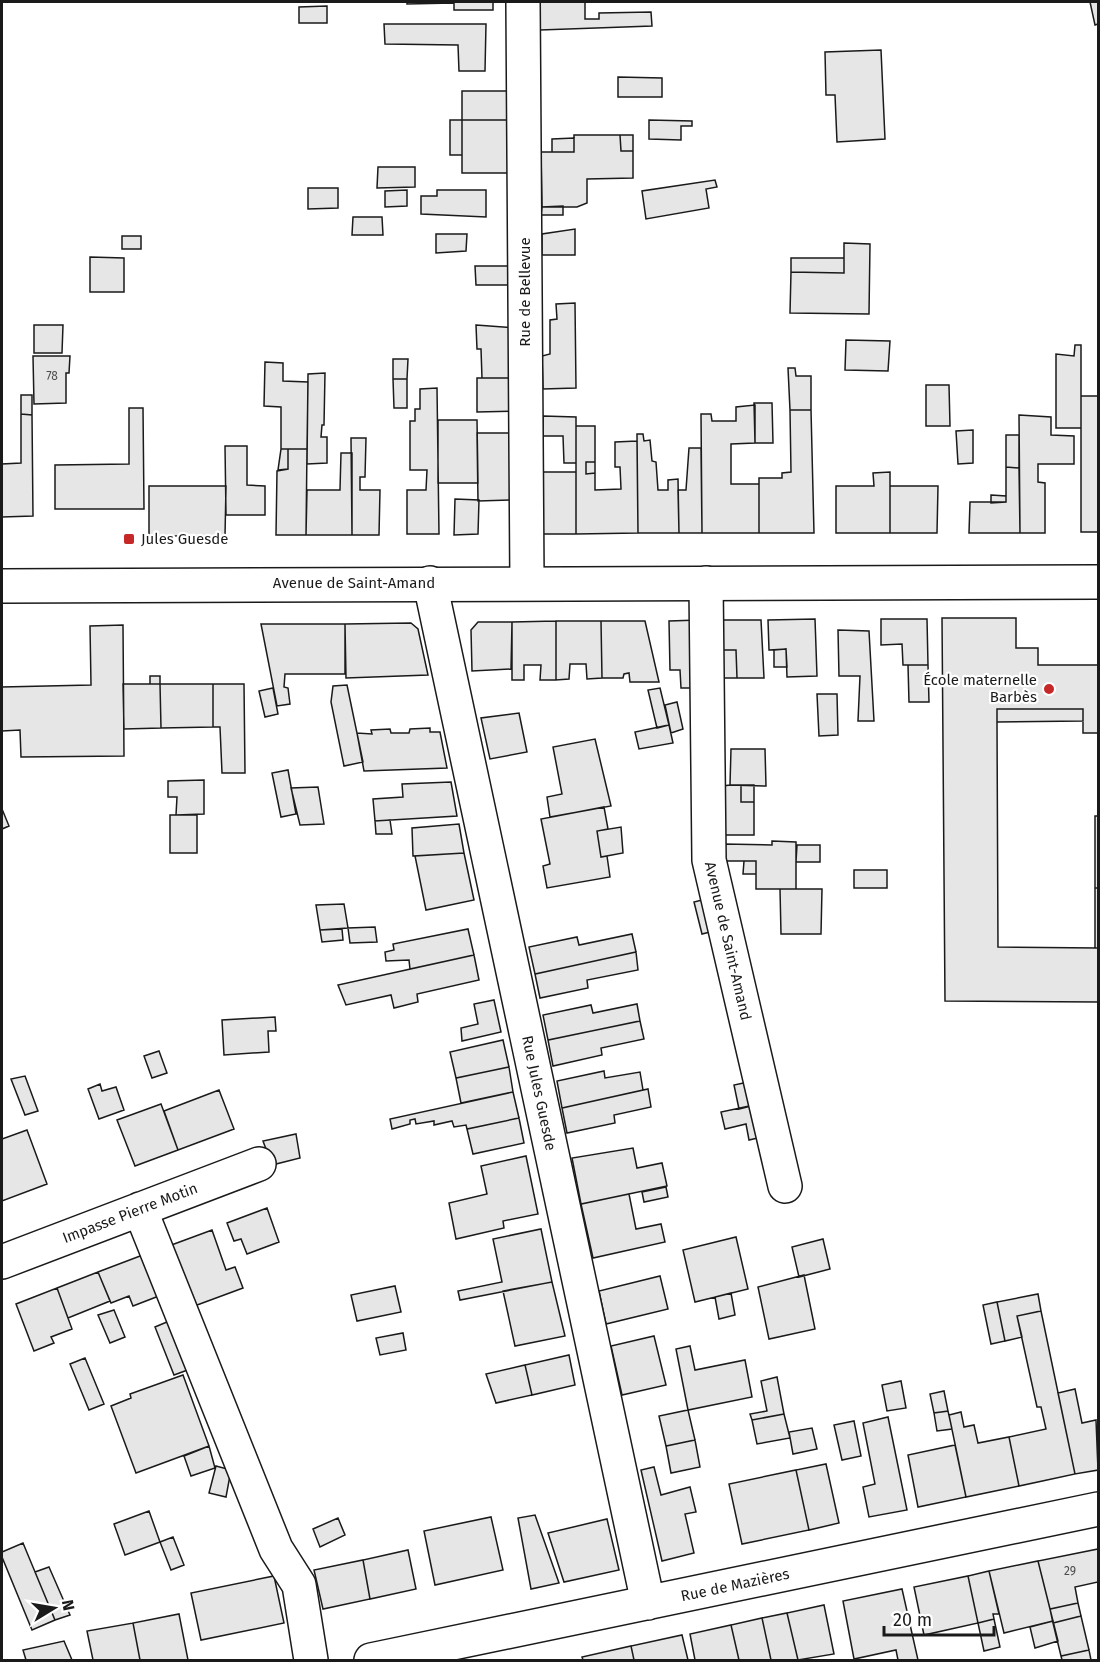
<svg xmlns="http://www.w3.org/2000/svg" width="1100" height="1662" viewBox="0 0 1100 1662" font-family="'Fira Sans',sans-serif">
  <rect width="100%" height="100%" fill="#fff"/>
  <path fill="#e6e6e6" stroke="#1a1a1a" stroke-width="1.5" d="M407 2H493V10H454V3L407 4Z
    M540 2H585V19H599V13L651 12 652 26 540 30Z
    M1090 2H1098V24L1095 25Z
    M327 6V23H299V7Z
    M384 24H486L485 71H459L458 45 385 44Z
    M881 50 885 139 837 142 835 95H826L825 52Z
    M618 77 662 78V97H618Z
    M462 91H508L509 120H462Z
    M450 120H462V155H450Z
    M462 120H509V173H462Z
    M649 120 692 121V126H681V140L649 139Z
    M574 135H620L621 151H633V178L587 179V203L577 207H542L541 152H574Z
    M620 135H633V151H621Z
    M574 138V152H552V139Z
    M378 167H415V187L377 188Z
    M715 180 717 187 706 189 709 208 646 219 642 191Z
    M308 188H338V208L308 209Z
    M407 190V206L385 207V191Z
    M437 190H486V217L421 214V196H437Z
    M563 206V215H541L542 207Z
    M353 217H382L383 235H352Z
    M575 229V255H542V234Z
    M436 234H467L466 251 436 253Z
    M122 236H141V249H122Z
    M844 243 870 244 869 314 790 313 791 272 844 273Z
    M90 257 124 258V292H90Z
    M791 258H844V273L791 272Z
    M475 266H512V285H476Z
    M575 303 576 388 543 389 542 356 550 354V320L557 319 556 304Z
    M34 325H63L62 353H34Z
    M476 325 516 328V378H482L481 349H477Z
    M846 340 890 341 888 371 845 370Z
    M1075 345H1081V428H1056V354L1074 356Z
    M33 356H70L69 373H66V403L34 404Z
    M393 359H408L407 379H393Z
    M265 362 283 363V381L308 382 307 449H281V407L264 406Z
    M788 368H795L796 376H811V410H790Z
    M325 373 324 425H322L321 437H327V463L307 464 308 374Z
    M477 378H516L515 411 477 412Z
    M393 379H407V408H394Z
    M926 385H949L950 426H926Z
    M437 388 439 534H407V490H426L427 470H410V421H415V409H420V389Z
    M21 395H32V415L21 414Z
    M1081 396H1098V532H1081Z
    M754 403H772L773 443H755Z
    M755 405V443L731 444V484H759V533H702L701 414H711L712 421H736V407Z
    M129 408H143L144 509H55V465L129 464Z
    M790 410H811L814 533H759V478H782V473L791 472Z
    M21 414 32 415 33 516 2 517V464L21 463Z
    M1019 415 1051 417V435L1074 436V464H1038V482L1045 483V533H1020Z
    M543 416 576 417V463H564L563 436H543Z
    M438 420H477L478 483H438Z
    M576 426H595V462H586V474L595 473V490L621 489 620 467H615V442L637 441 638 533 576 534Z
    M973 430V463L958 464 956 431Z
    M477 433H511V500L478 501Z
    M637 434H643L644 441 650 440 652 461 656 462 658 490H668V480L678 479 679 533H638Z
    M1006 435H1019V468L1006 467Z
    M351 438H366L365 477H360V490H380L379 535H352Z
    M225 446H247V485L265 486V515H226Z
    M689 448H701L702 533H679L678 490H686Z
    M281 449H288V469L278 470Z
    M288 449H307L306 535H276L277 471 288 469Z
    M341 453H352V535H306L307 490H340Z
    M586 462H595V473L586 474Z
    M1006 467 1019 468 1020 533H969L970 502H1006Z
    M543 472H576V534H543Z
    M890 472V533H836V486H874L873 473Z
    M149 486H226L225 536H149Z
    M890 486H938L937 533H890Z
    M991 495 1006 496V502L991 503Z
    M455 499 479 500 478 534 454 535Z
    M942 618H1016V648H1038V665H1098V733H1083V709H997V722L998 947 1098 948V1002L945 1001Z
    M815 619 817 676 787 677 786 649 769 650 768 620Z
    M881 619H927L928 665H903L902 644 881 645Z
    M699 620 700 688H681L680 670H670L669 621Z
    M715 620H761L764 678H737L736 650H715Z
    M556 621H601L602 678 587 679 586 664H570L569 679 556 680Z
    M556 621V680H540L541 665H524V680H512V622Z
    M601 621H645L659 682H630L629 673 624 674 623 678H602Z
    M478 622H512L511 669 472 671 471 630Z
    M411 623 418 629 428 675 346 678 345 624Z
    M261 624H345V674H285L284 687 288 688 290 704 277 706Z
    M123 625 124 756 21 757 20 730 2 731V687L91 685 90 626Z
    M838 630 869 631 874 721H858L860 676H839Z
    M786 649 787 667H774V650Z
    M715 650H736L737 678H715Z
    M908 665H928L929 702H909Z
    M150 676H160V684H150Z
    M123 684H160L161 728 124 729Z
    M160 684H213V727L161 728Z
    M213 684H244L245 773H222L220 727H213Z
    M347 685 363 762 344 766 331 702 333 686Z
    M273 688 278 714 265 717 259 691Z
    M660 688 669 725 657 728 648 690Z
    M817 694H837L838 735 819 736Z
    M677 702 683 729 671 733 665 705Z
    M997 709H1083V721L997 722Z
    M519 713 527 752 490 759 481 718Z
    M669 725 673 743 639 749 635 732Z
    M430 728V732H440L447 768 364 771 357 733 372 734 371 730 390 729 391 733H409L410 729Z
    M595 739 611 806 550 817 547 797 562 794 553 747Z
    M731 749H765L766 786 730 785Z
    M288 770 296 814 281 817 272 773Z
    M204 780V814L176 815 177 797H168V781Z
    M451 782 457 816 375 821 373 799 403 797 402 784Z
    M730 785H741V802H754V835H724L723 786Z
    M741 785H754V802H741Z
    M318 787 324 824 300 825 291 788Z
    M604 807 608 829 597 831 601 857 607 856 610 877 547 888 543 866 550 864 541 819Z
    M2 809 9 826 2 829Z
    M170 815H197V853H170Z
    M1095 816H1098V888H1095Z
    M390 820 392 834H376L375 821Z
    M459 824 464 853 413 856 412 828Z
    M621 827 623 853 601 857 597 831Z
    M772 841 796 842V889H756V861H724V844L772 845Z
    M797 845H820V862H796Z
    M464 853 474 900 426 910 415 856Z
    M744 861H756V874H743Z
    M854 870H887V888H854Z
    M1095 888H1098V948H1095Z
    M780 889H822L821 934H781Z
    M710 898 718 930 702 934 694 902Z
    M344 904 348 928 320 930 316 905Z
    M375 927 377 942 350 943 348 928Z
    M342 929 343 940 322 942 320 930Z
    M468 929 474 955 410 969 409 960 386 961 385 952 394 950 393 944Z
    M632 934 636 952 535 974 529 947 577 937 579 945Z
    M636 952 638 970 587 980 588 988 540 998 535 974Z
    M474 955 479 980 417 994 418 1002 394 1008 391 995 346 1005 338 985Z
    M494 1000 501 1032 462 1041 461 1028 478 1024 474 1004Z
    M637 1004 640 1021 548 1040 543 1015 591 1005 593 1013Z
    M275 1017 276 1031H268L269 1052 224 1055 222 1020Z
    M640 1021 644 1039 601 1048 602 1055 553 1066 548 1040Z
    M503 1040 509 1067 456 1078 450 1052Z
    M159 1051 167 1073 152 1078 144 1056Z
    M509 1067 513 1092 461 1103 456 1078Z
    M604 1071 605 1078 640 1072 643 1090 562 1108 557 1081Z
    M25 1076 38 1111 25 1115 11 1079Z
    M753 1081 759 1104 739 1109 734 1085Z
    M100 1084 102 1091 116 1087 124 1110 99 1119 88 1089Z
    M648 1089 651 1107 614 1115 615 1123 567 1133 562 1108Z
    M219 1090 234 1129 178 1150 164 1111Z
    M513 1092 519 1118 467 1129 466 1125 454 1127 452 1121 434 1125V1121L416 1124 415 1119 410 1120V1124L392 1129 390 1119Z
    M161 1104 178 1150 135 1166 117 1120Z
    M759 1104 766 1136 749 1140 746 1124 725 1129 721 1112Z
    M519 1118 524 1143 473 1154 467 1129Z
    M27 1130 47 1184 2 1201V1139Z
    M296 1134 300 1158 272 1165 263 1141Z
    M633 1148 637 1168 662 1163 667 1186 581 1204 572 1158Z
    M526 1156 538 1214 503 1221 504 1228 456 1239 449 1203 487 1194 481 1166Z
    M666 1187 668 1197 644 1202 642 1192Z
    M629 1194 636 1229 661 1224 665 1242 593 1258 581 1204Z
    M267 1208 279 1242 247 1254 241 1239 234 1241 227 1223Z
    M541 1229 552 1282 460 1300 458 1291 502 1282 493 1239Z
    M212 1230 226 1270 235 1267 243 1288 189 1308 166 1247Z
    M736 1237 748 1289 695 1302 683 1250Z
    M823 1239 830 1269 799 1277 792 1247Z
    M148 1253 164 1294 133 1306 129 1296 111 1303 98 1272Z
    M98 1272 110 1301 68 1318 57 1288Z
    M804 1275 815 1329 769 1339 758 1287Z
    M660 1276 668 1309 606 1324 599 1291Z
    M552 1282 565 1336 515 1346 503 1291Z
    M395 1286 401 1312 357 1321 351 1295Z
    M57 1288 72 1329 51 1337 54 1343 34 1351 16 1304Z
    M731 1293 735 1315 719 1319 715 1297Z
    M1038 1294 1041 1311 1017 1316 1022 1337 1005 1341 997 1302Z
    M997 1302 1005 1341 991 1344 983 1305Z
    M114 1310 125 1337 110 1343 98 1315Z
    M1041 1311 1075 1474 1019 1486 1009 1437 1046 1429 1041 1407H1037L1017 1316Z
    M174 1319 193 1368 174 1375 155 1327Z
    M403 1333 406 1350 380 1355 376 1338Z
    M654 1336 666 1385 622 1395 611 1346Z
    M690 1346 695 1370 745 1360 752 1397 688 1410 676 1349Z
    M569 1355 575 1385 532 1395 525 1365Z
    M85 1358 104 1404 89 1410 70 1364Z
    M525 1365 532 1395 496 1403 486 1374Z
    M183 1375 209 1446 136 1473 111 1406 131 1398 130 1394Z
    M777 1377 784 1414 752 1420 750 1414 767 1411 761 1381Z
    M901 1381 906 1408 887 1411 882 1385Z
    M1075 1389 1082 1423 1096 1420 1098 1470 1075 1474 1058 1393Z
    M944 1391 948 1411 934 1413 930 1394Z
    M688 1410 695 1440 666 1446 659 1416Z
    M948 1411 952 1429 937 1431 934 1413Z
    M961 1412 964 1427 974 1425 978 1443 1009 1437 1019 1486 966 1497 949 1415Z
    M784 1414 790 1438 757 1444 752 1420Z
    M888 1417 907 1510 869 1517 863 1487 875 1484 863 1423Z
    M854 1421 861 1456 842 1460 834 1425Z
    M812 1428 817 1449 793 1454 789 1432Z
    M695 1440 700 1467 671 1473 666 1446Z
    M955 1445 966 1497 918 1507 908 1455Z
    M209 1446 215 1468 191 1476 184 1456Z
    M826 1464 839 1523 809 1530 796 1470Z
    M216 1466 231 1470 226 1497 209 1493Z
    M654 1467 661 1495 690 1487 696 1512 685 1514 694 1553 662 1561 641 1470Z
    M796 1470 809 1530 742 1544 729 1484Z
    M149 1511 160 1542 125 1555 114 1524Z
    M535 1515 559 1583 531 1589 518 1518Z
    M491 1517 503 1570 435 1585 424 1531Z
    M338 1518 345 1535 320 1547 313 1529Z
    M607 1519 619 1570 564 1582 548 1533Z
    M173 1537 184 1565 171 1570 160 1542Z
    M23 1543 55 1620 32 1630 2 1557V1552Z
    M1098 1549V1582L1075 1587 1078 1603 1050 1609 1038 1561Z
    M408 1550 416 1589 370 1599 363 1560Z
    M363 1560 370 1599 323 1609 314 1570Z
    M1038 1561 1053 1621 1004 1633 989 1571Z
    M49 1567 70 1615 55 1620 35 1572Z
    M989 1571 999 1614H993L994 1619 978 1623 968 1576Z
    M274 1576 284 1623 201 1640 191 1593Z
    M968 1576 978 1623 924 1635 914 1587Z
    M902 1589 918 1660H898L896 1650 854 1659 843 1601Z
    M1078 1603 1081 1616 1053 1623 1050 1609Z
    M824 1605 834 1654 798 1660 787 1613Z
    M787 1613 798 1660H771L762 1618Z
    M179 1614 188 1660H140L133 1623Z
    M1081 1616 1089 1650 1061 1656 1053 1623Z
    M762 1618 771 1660H739L731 1625Z
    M994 1619 1000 1647 984 1651 978 1623Z
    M1053 1621 1058 1641 1035 1648 1030 1627Z
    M133 1623 140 1660H93L87 1631Z
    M731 1625 739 1660H695L690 1634Z
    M682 1635 688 1660H634L631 1646Z
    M64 1641 72 1660H26L23 1650Z
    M631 1646 634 1660H583L582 1657Z
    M1089 1650 1091 1660H1062L1061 1656Z"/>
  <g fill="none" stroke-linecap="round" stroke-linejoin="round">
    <defs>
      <path id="minor" d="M523 2 527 583
        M430 583 648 1603
        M706 583 709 860 785 1186
        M140 1209 276 1549 299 1585 311 1660
        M2 1262 259 1164
        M371 1660 1098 1509"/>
      <path id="major" d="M2 586 1098 582"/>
    </defs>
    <use href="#minor" stroke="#1a1a1a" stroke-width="36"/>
    <use href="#major" stroke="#1a1a1a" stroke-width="36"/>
    <use href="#minor" stroke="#fff" stroke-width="33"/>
    <use href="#major" stroke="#fff" stroke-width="33"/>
  </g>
  <g fill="#c62828" stroke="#fff" stroke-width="2">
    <rect x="123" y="533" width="12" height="12" rx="3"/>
    <circle cx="1049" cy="689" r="6"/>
  </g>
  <g text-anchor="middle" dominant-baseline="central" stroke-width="4.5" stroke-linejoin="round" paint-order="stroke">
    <g font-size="12" fill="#4d4d4d">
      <text x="52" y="376">78</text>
      <text x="1070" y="1571">29</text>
    </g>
    <g font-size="15" fill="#1a1a1a" stroke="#fff">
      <text transform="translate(525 292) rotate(-90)">Rue de Bellevue</text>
      <text x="354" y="583">Avenue de Saint-Amand</text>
      <text transform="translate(728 941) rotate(77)">Avenue de Saint-Amand</text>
      <text transform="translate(539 1093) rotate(78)">Rue Jules Guesde</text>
      <text transform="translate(130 1213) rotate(-21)">Impasse Pierre Motin</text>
      <text transform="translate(735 1585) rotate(-12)">Rue de Mazières</text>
    </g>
    <g font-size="15" fill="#1a1a1a" stroke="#fff" text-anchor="start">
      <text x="141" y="539">Jules Guesde</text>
      <text x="1037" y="680" text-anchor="end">École maternelle<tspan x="1037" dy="17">Barbès</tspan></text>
    </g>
  </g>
  <rect width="1100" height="1662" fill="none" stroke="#1a1a1a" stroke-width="6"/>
  <g transform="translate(54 1608) rotate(79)" stroke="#ffffff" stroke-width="4.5" paint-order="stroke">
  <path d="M0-4.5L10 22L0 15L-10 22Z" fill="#1a1a1a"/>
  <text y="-9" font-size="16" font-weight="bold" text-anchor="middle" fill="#1a1a1a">N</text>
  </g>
  <path d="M884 1626v9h110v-9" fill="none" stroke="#1a1a1a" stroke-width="3"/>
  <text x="893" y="1626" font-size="18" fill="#1a1a1a" stroke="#ffffff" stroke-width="4.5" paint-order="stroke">20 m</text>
</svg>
